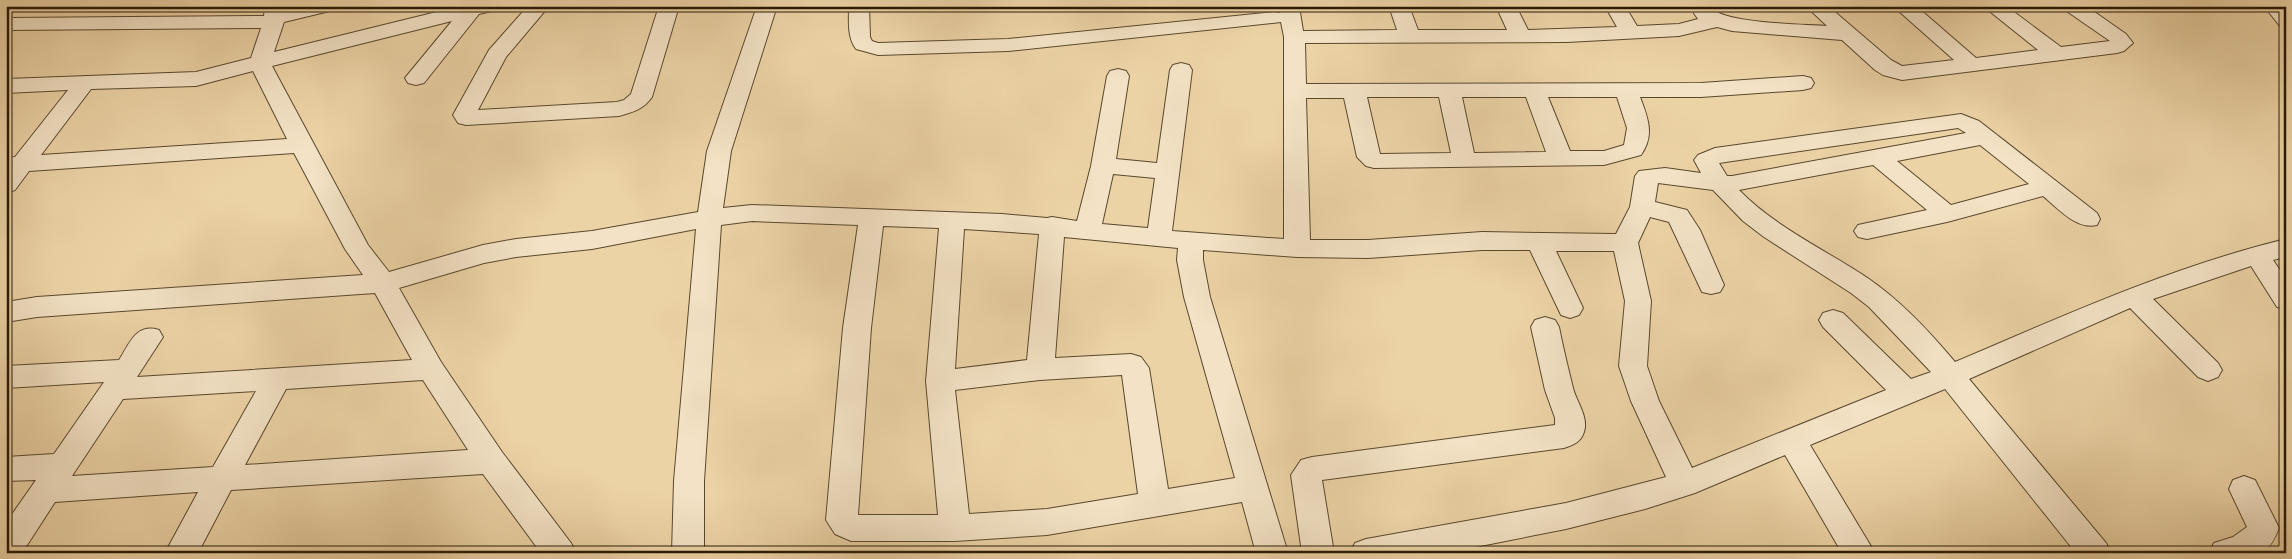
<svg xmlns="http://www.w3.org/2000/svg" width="2292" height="559" viewBox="0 0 2292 559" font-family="'IM FELL Double Pica',serif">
  <rect width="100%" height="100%" fill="#ecd3a6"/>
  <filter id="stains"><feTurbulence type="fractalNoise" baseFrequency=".004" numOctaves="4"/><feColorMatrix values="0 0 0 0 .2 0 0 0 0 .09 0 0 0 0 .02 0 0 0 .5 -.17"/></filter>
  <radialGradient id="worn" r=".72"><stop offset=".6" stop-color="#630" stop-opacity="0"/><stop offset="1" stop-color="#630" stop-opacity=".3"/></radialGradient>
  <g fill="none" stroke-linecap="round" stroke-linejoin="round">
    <defs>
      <path id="minor" d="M265 6H285V10L299 6H337L334 10 284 22 274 52 461 6H499L496 10 479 14 424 83 416 85 408 83 405 78 452 21 272 66 368 245 389 272 483 245 516 239 592 231 698 212 707 151 757 6H777L731 151 723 208 752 205 1002 214 1047 218 1052 217 1077 221 1091 166 1107 76 1110 71 1118 69 1126 71 1129 76 1116 159 1157 163 1170 70 1173 65 1181 63 1189 65 1192 70 1172 231 1284 239V37L1281 22 1008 51 878 55 856 49C847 37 849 21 849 6H869L870 37 872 41 878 43 1008 39 1274 12 1280 13 1279 6H1299L1303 31 1397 30 1389 6H1409L1418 30H1507L1496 6H1516L1528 30 1617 27 1605 6H1625L1637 26 1679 24 1698 19 1689 6H1709C1721 24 1804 24 1827 26L1806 6H1828L1891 60 1902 66 1954 60 1893 6H1916L1976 58 2038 50 1983 6H2006L2061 47 2110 41 2065 10 2062 6H2086L2126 34 2133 43 2124 51 2117 53 1902 80 1883 75 1875 70 1842 40 1732 31 1717 27 1679 36 1567 42 1305 43 1306 84 1701 83 1803 76 1811 78 1814 83 1811 88 1803 90 1701 97H1640C1648 118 1655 135 1641 155L1604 165 1374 168 1366 166 1357 157 1344 98H1306L1310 240H1368L1482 232 1616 234 1630 207 1635 176 1639 171 1665 168 1701 173 1694 160 1698 155 1715 148 1961 114 1979 121 2097 213 2100 219 2097 225C2076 230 2058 208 2043 196L1947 222 1867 239 1858 237 1854 231 1858 225 1927 210 1873 165 1739 190C1776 228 1826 250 1869 279 1901 301 1930 332 1955 362 2063 316 2171 267 2286 239V257L2273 260 2286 279V309L2277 307 2251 266 2153 299 2218 363 2222 370 2218 377 2208 381 2198 377 2130 308 1969 379 2106 543 2111 553H2076L1945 389 1810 445 1875 553H1842L1785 455 1695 493 1645 509 1566 529 1445 553H1350L1355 543 1366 539 1566 503 1666 477 1631 401 1619 366 1625 301 1614 251H1556L1583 308 1579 315 1570 318 1561 315 1530 250H1482L1368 258 1297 257 1203 250V260L1210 297 1288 553H1256L1242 502 1047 535 955 541H851L835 534 826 520 843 328 858 225 752 221 721 225 704 481V553H672L674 481 696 229 592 249 516 257 484 263 399 288 441 362 502 452 571 543 576 553H541L483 474 231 490 198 553H165L198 492 55 502 22 553H6V523L36 480 6 481V457L54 454 104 382 6 388V366L119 360C130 343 136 323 159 330L163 337 137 377 412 360 375 293 37 317 6 322V302L37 297 363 275 345 249 294 153 29 171 15 190 6 193V158L15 157 68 90 6 93V79L196 72 251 58 261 28 6 30V18L264 16ZM253 71 287 139 41 155 91 89 196 86ZM1367 97H1439L1451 153 1380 154ZM1462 97H1526L1546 152 1474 153ZM1548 97H1617L1627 128 1624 145 1604 151H1570ZM1958 128 1966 133 1732 176H1727L1719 163ZM1980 145 2029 184 1951 205 1897 161ZM1113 174 1155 178 1148 228 1102 224ZM1658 183 1713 190 1743 221 1764 237 1851 293 1869 307 1931 372 1911 379 1843 313 1833 310 1823 313 1819 320 1823 327 1886 390 1692 468 1659 401 1647 366 1651 301 1638 243 1650 217 1669 222 1702 292 1711 294 1720 292 1724 285 1700 230 1687 210 1655 202ZM883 226 939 228 926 381 938 515H858L871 328ZM964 229 1039 234 1027 360 955 369ZM1064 237 1178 248 1177 260 1184 297 1235 478 1168 489 1149 368 1141 357 1131 354 1055 358ZM1122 375 1138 494 1047 509 969 514 955 390 1040 380ZM423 380 468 450 245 465 286 389ZM256 391 213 467 72 476 123 399Z
        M528 6H549L506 57 478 110 617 102 624 100 631 94 659 6H679L652 97C644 109 633 112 619 116L466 125 458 123 453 115 489 50Z
        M2264 6H2285L2286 27 2279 25Z
        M1545 317 1555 320 1559 327C1563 347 1568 368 1573 388 1576 401 1589 417 1584 432 1581 442 1573 445 1564 448L1322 480 1334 553H1302L1291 475 1301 460 1312 457 1555 425V418L1545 390 1531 327 1535 320Z
        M2244 476 2255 480 2279 528C2275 538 2271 546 2263 553H2209L2214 543 2233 537 2247 527 2229 489 2233 480Z"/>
    </defs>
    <use href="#minor" stroke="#5a482e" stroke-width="2"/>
    <use href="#minor" fill="#f3e2c5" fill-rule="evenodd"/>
  </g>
  <rect width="2292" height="559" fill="none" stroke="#ecd3a6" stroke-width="25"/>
  <rect x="8" y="8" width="2277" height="544" fill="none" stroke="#291a06" stroke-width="2.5"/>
  <rect x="12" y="12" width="2267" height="534" fill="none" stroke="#291a06"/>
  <rect width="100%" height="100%" filter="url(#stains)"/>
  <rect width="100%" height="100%" fill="url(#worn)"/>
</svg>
